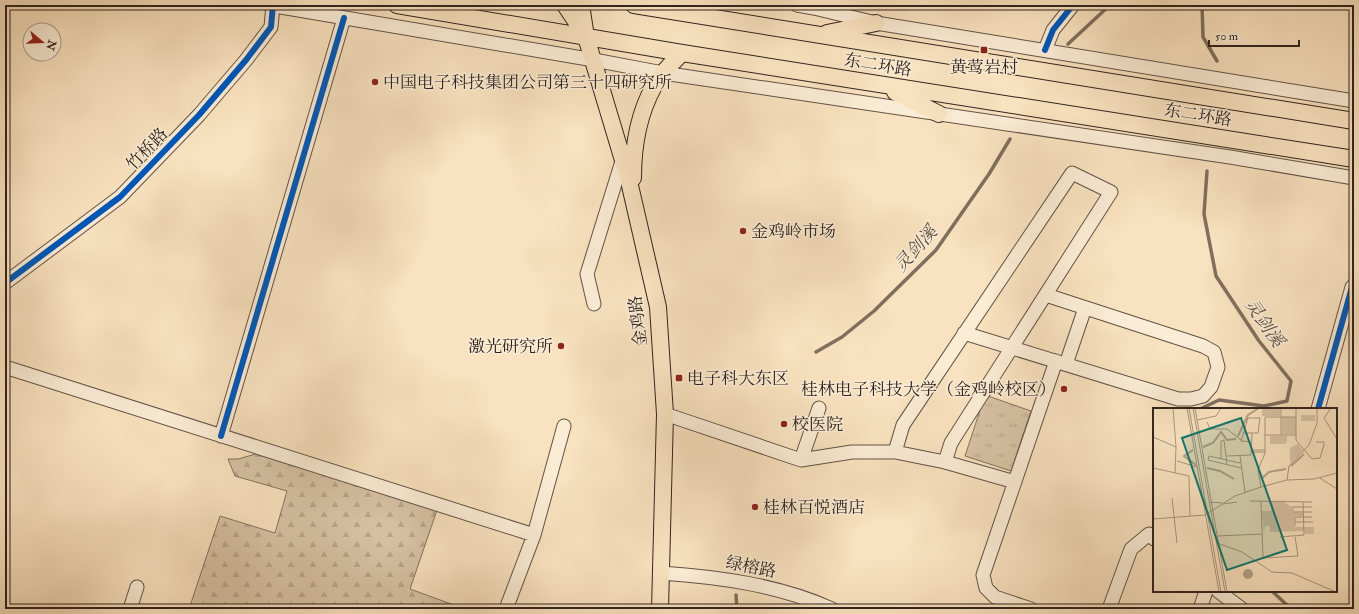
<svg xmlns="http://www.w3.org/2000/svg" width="1359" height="614" viewBox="0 0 1359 614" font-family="'IM FELL Double Pica','Noto Serif SC',serif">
  <defs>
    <pattern id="forest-firs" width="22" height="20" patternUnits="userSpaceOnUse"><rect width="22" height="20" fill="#d7c2a4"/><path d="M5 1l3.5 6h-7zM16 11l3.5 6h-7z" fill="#b9a68d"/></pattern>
    <pattern id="park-tufts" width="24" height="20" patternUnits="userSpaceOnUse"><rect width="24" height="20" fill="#d7c2a4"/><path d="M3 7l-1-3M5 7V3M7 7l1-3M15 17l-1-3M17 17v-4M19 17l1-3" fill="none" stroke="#b9a68d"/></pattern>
  </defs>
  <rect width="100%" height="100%" fill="#f9e2bf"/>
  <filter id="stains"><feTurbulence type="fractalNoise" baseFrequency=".005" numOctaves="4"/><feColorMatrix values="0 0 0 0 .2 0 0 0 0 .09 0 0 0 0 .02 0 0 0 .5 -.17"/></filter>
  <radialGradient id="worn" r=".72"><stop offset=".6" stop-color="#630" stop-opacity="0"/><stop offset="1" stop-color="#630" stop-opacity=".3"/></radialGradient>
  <path fill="url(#forest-firs)" stroke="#847261" d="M256 454 437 510 410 589 465 609H189L220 516 275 533 287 491 235 476 228 459H238Z"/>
  <path fill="url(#park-tufts)" stroke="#847261" d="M985 395 1031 411 1011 471 965 456Z"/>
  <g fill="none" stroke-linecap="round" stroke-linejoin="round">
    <path stroke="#806f5e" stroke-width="3.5" d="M1202 5 1203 37 1217 61
      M1068 44 1110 5
      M816 352 842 337 874 311 936 250 989 174 1010 139
      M1200 409 1219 400 1264 406 1287 401 1291 381 1259 341 1216 276 1204 214 1207 171
      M1272 591 1291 609
      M736 595 737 609"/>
    <defs>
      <path id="minor" d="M269 5 594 60 663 73 1230 157 1354 178
        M797 5 814 8 876 23 1354 101
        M1045 50 1053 30 1073 5
        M5 283 120 197 199 115 246 60 271 27 273 5
        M594 304 587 274 623 158
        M964 333 1178 399H1191L1203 396 1211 387 1218 367 1214 352 1203 346 1046 295
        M1066 364 1085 308
        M5 367 534 535
        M1318 409 1352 287 1354 285
        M665 414 801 460 852 452H895L945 462 1015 482
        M221 436 344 18
        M895 452 903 425 1072 173 1111 192 951 443 945 462
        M801 460 819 408
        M661 573C719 577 779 585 832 609
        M1218 591 1242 609
        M130 609 137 587
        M506 609 534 535 564 426
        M1031 609 995 597 986 588 983 575 1056 361
        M1109 609 1131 549 1149 534 1154 539
        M1200 609 1206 591"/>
      <path id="major" d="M397 5 682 53 1354 159
        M565 5 583 32
        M581 5 586 37 628 177 658 307 665 414 660 609
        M634 5 1354 121
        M827 33 876 23
        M895 92 939 114
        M633 178C633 147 639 113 654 86 661 73 672 63 682 53"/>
    </defs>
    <use href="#minor" stroke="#625346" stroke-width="15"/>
    <use href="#major" stroke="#30231e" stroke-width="18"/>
    <use href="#minor" stroke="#fbecd5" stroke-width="13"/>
    <use href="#major" stroke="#f9e2bf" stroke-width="16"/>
    <defs>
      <path id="cycleway" d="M1045 50 1053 30 1073 5
        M5 283 120 197 199 115 246 60 271 27 273 5
        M1318 409 1352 287 1354 285
        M221 436 344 18"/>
    </defs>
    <use href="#cycleway" stroke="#fbecd5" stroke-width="8"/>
    <use href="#cycleway" stroke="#0057b8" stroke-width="6"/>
  </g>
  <g fill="#8f2418" stroke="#fbecd5" stroke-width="1.5">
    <rect x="980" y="46" width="8" height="8" rx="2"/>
    <circle cx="375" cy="82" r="4"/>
    <circle cx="743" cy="231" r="4"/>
    <circle cx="561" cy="346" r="4"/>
    <rect x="675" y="374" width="8" height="8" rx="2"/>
    <circle cx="1064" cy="389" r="4"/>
    <circle cx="784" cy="424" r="4"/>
    <circle cx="755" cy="507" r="4"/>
  </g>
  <g text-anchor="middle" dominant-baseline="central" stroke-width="3" stroke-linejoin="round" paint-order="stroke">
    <g font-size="17" fill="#30231e" stroke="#fbecd5">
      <text transform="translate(878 65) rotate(9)">东二环路</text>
      <text transform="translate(1198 115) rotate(9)">东二环路</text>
      <text transform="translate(147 149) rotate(-46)">竹桥路</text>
      <text transform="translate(638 321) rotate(-97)">金鸡路</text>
      <text transform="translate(751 567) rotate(11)">绿榕路</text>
    </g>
    <g font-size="17" fill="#30231e" stroke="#fbecd5" text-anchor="start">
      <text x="984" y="67" text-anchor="middle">黄莺岩村</text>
      <text x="383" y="82">中国电子科技集团公司第三十四研究所</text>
      <text x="751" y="231">金鸡岭市场</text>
      <text x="553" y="346" text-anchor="end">激光研究所</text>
      <text x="687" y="378">电子科大东区</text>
      <text x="1056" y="389" text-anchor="end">桂林电子科技大学（金鸡岭校区）</text>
      <text x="792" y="424">校医院</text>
      <text x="763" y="507">桂林百悦酒店</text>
    </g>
    <g font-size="18" font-style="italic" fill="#5f4f43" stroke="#fbecd5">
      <text transform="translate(916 249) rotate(-48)">灵剑溪</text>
      <text transform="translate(1264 323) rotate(55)">灵剑溪</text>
    </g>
  </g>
  <g transform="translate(1153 408)">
    <rect width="184" height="184" fill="#f9e2bf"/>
    <path d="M148 7H162V13H148Z" fill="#d7c2a4"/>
    <path d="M109 0H127V8H109ZM117 28H134V33L132 36H117ZM145 36 150 43 137 55V40ZM118 94H130L141 100V104L150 105V108H141V119H161V126H152V123L117 124V118H112L111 125 109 103H118Z" fill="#d7c2a4"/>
    <path d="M129 9H143V26H129Z" fill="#d7c2a4"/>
    <path d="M90 166a5 5 0 1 1 10 0a5 5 0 1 1-10 0Z" fill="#b5a188"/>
    <path fill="none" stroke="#b5a188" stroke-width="2" d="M85 28 95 7 106 0M50 39 60 35 68 24 74 32 83 31M40 42 31 48 43 57M138 58 151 46M54 60 67 63 81 71M108 71 116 64 133 61"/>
    <path fill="none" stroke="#a9967f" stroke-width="1" d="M20 0 23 39M34 0 66 184M36 0 68 184M40 0 72 184M42 0 74 184M128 0V27M143 0V32L159 51 167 50 171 37V34H163M178 0 171 10 184 31M44 12 63 8 68 0M54 14 57 21H74L88 32M90 25H105L107 10H95L88 33 99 34M112 27H143M0 29 23 39 22 65M99 42H112M99 44H112M74 48 98 47 99 25M87 48 92 84M68 51V33L71 32 74 57M24 53 44 59M87 55 56 48 55 52 88 60M0 60 36 68 37 108M167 70 184 81M134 72 136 58 156 37 164 15V0M108 79 105 62 112 45V9H143M19 90 24 135M97 93 159 94M108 93 110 150 145 148 142 129M57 94 69 95M70 96 84 94M139 99H159M141 104H159M0 111 52 107 82 88 108 79 134 72 161 71 184 65M142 114H160M142 118V109H159M65 128 109 126M127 129 151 127 150 94M64 135 89 144 119 164 139 165 183 184"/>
    <path fill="#0f766e" fill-opacity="0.15" stroke="#0f766e" stroke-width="2" d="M88 10 134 142 74 162 29 30Z"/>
    <rect width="184" height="184" fill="none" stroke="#30231e" stroke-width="2"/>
  </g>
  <rect width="1359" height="614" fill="none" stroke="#f9e2bf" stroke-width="20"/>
  <rect x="6" y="6" width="1347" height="602" fill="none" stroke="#30231e" stroke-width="2"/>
  <rect x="10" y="10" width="1339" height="594" fill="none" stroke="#30231e"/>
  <g transform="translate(42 42) rotate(109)"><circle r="19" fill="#fbecd5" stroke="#aa9c8c"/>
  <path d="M0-3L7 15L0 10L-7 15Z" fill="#8f2418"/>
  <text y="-6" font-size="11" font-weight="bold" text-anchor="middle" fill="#30231e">N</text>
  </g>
  <path d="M1209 40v6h90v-6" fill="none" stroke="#30231e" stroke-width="2"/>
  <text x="1215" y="40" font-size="12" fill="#30231e" stroke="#fbecd5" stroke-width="3" paint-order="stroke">50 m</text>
  <rect width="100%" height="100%" filter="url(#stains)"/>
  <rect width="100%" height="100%" fill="url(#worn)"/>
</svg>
